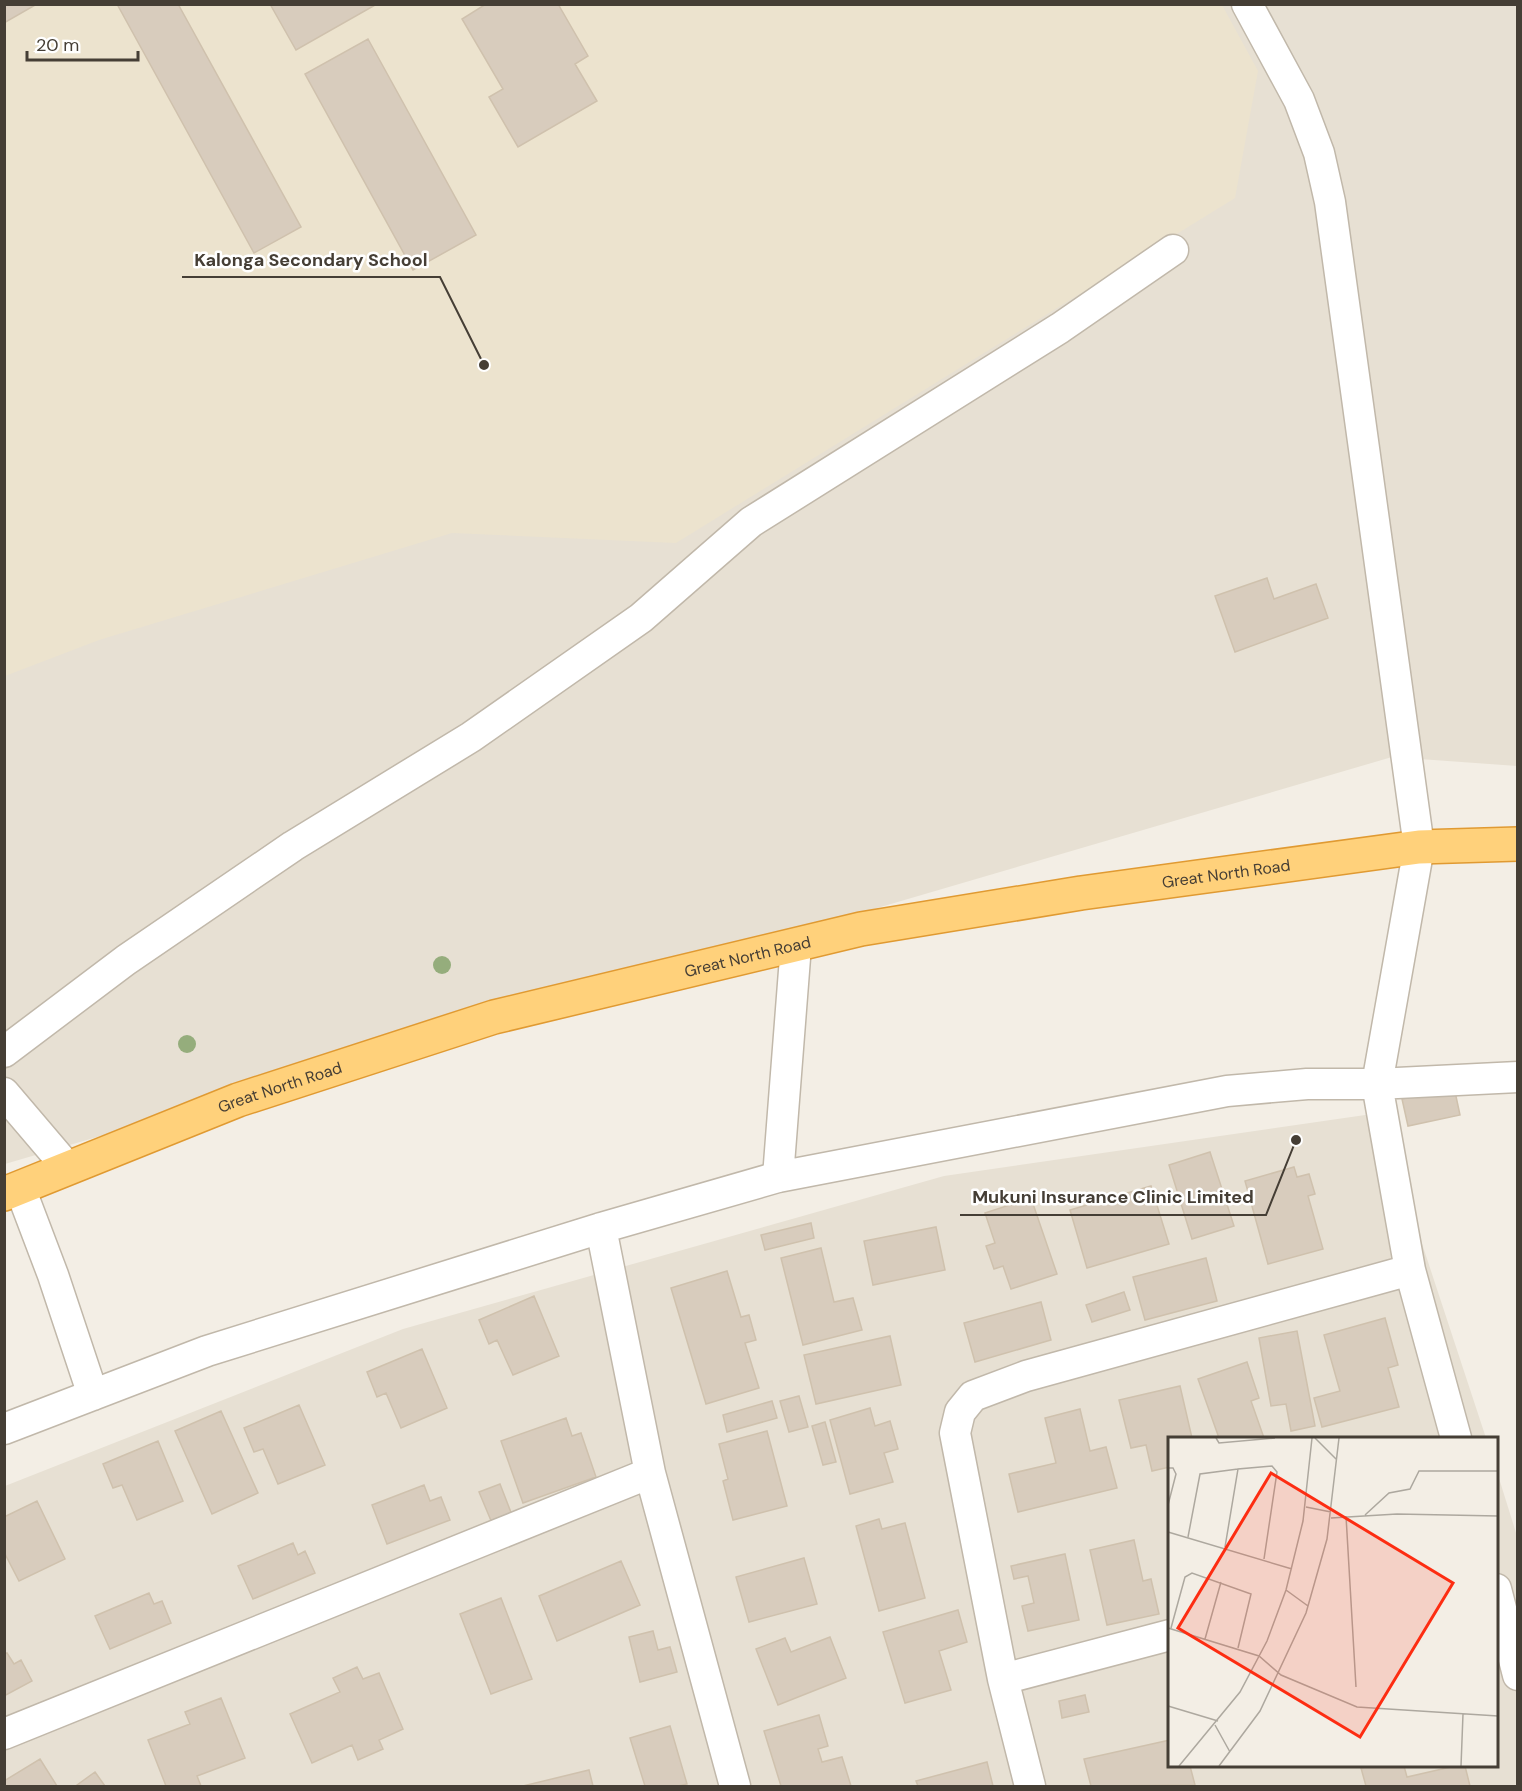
<svg xmlns="http://www.w3.org/2000/svg" width="1522" height="1791" viewBox="0 0 1522 1791" font-family="'DM Sans',sans-serif">
  <rect width="100%" height="100%" fill="#f3eee5"/>
  <path fill="#e7e0d3" d="M5 5H1517V766L1392 757 5 1164Z
    M1379 1113 1486 1438H1170V1766H1496L1497 1472 1517 1536V1786H5V1486L403 1329 944 1176Z"/>
  <path fill="#ece3ce" d="M5 5H1222L1258 71 1235 198 676 543 452 533 99 640 5 676Z"/>
  <path fill="#d8ccbd" stroke="#cfc1ad" stroke-width="1.5" d="M4 4H37L4 23Z
    M117 4H178L301 227 254 253Z
    M270 4H377L296 50Z
    M486 4H558L588 56 575 64 597 101 518 147 489 97 503 89 462 19Z
    M368 39 476 235 413 270 305 74Z
    M1267 578 1274 599 1316 584 1328 618 1235 652 1215 596Z
    M1454 1087 1460 1115 1408 1126 1402 1099Z
    M1210 1152 1234 1226 1192 1239 1169 1165Z
    M1294 1167 1297 1177 1309 1174 1315 1194 1308 1196 1323 1249 1268 1264 1245 1181Z
    M1151 1186 1169 1244 1087 1268 1070 1210Z
    M1031 1198 1057 1274 1011 1289 1003 1266 994 1269 986 1246 995 1243 985 1213Z
    M811 1223 814 1238 765 1250 761 1235Z
    M936 1227 945 1270 873 1285 864 1241Z
    M821 1248 834 1302 853 1298 862 1330 803 1345 781 1258Z
    M1206 1258 1217 1301 1145 1320 1133 1277Z
    M727 1271 741 1317 749 1315 756 1340 745 1343 759 1388 706 1404 671 1288Z
    M1124 1292 1130 1310 1092 1322 1086 1305Z
    M534 1296 559 1356 513 1375 497 1340 489 1344 479 1320Z
    M1041 1302 1051 1340 975 1362 964 1323Z
    M1385 1318 1398 1365 1388 1368 1399 1407 1322 1427 1314 1398 1340 1391 1324 1335Z
    M1297 1331 1315 1426 1291 1431 1286 1404 1271 1406 1259 1338Z
    M890 1336 901 1385 816 1404 804 1355Z
    M422 1349 447 1408 401 1428 386 1393 377 1397 367 1372Z
    M1247 1362 1259 1398 1251 1401 1264 1438H1219L1198 1379Z
    M1180 1386 1192 1438H1170V1467L1152 1471 1146 1445 1131 1448 1119 1400Z
    M799 1396 808 1427 789 1432 780 1401Z
    M772 1401 777 1418 727 1432 723 1415Z
    M299 1405 325 1465 278 1484 263 1449 254 1452 244 1428Z
    M870 1408 875 1426 890 1421 898 1449 884 1453 893 1482 850 1494 830 1420Z
    M1080 1409 1090 1451 1106 1447 1117 1488 1018 1512 1009 1474 1056 1463 1045 1418Z
    M221 1411 258 1493 212 1514 175 1431Z
    M566 1418 572 1436 581 1433 596 1477 523 1503 501 1441Z
    M825 1422 836 1462 823 1465 812 1426Z
    M767 1431 787 1506 733 1520 723 1481 728 1479 719 1444Z
    M158 1441 183 1501 137 1520 122 1485 113 1488 103 1464Z
    M500 1484 512 1515 492 1523 479 1492Z
    M424 1485 430 1501 441 1497 450 1520 387 1544 372 1505Z
    M37 1501 65 1559 19 1581 4 1552V1517Z
    M879 1519 882 1529 905 1523 925 1598 879 1611 856 1526Z
    M1134 1540 1143 1581 1151 1579 1159 1614 1107 1625 1090 1550Z
    M293 1543 298 1555 305 1551 315 1573 253 1599 238 1566Z
    M1065 1554 1079 1620 1028 1631 1022 1606 1034 1603 1028 1576 1014 1579 1011 1566Z
    M804 1558 817 1604 749 1622 736 1577Z
    M621 1561 640 1605 557 1641 539 1596Z
    M149 1593 154 1604 162 1601 171 1623 110 1649 95 1616Z
    M501 1598 532 1679 491 1694 460 1614Z
    M958 1610 967 1642 939 1651 951 1690 905 1703 883 1632Z
    M653 1631 658 1650 670 1647 677 1672 640 1682 629 1637Z
    M830 1637 846 1678 778 1705 756 1649 785 1638 791 1652Z
    M7 1653 14 1664 21 1660 32 1681 4 1696V1654Z
    M357 1667 363 1679 379 1673 403 1729 379 1740 383 1749 358 1760 352 1745 312 1763 290 1714 340 1692 333 1678Z
    M1085 1695 1089 1712 1062 1718 1059 1701Z
    M221 1698 245 1758 197 1776 201 1786H166L148 1740 190 1724 185 1712Z
    M819 1715 828 1746 818 1749 822 1762 842 1757 851 1786H781L764 1731Z
    M670 1726 687 1784 678 1786H645L630 1738Z
    M1170 1740V1766H1190L1195 1785 1091 1786 1084 1759Z
    M40 1759 57 1786H5L4 1781Z
    M987 1762 993 1786H918L916 1781Z
    M1370 1766H1404L1407 1777 1455 1766H1465L1470 1786H1366L1361 1768Z
    M589 1770 593 1786H523Z
    M95 1772 105 1786H78L77 1785Z"/>
  <g fill="none" stroke-linecap="round" stroke-linejoin="round">
    <defs>
      <path id="minor" d="M1247 4 1299 100 1319 153 1330 202 1419 847 1377 1084 1410 1270 1456 1438
        M4 1052 126 960 293 846 471 737 641 618 751 522 1060 328 1173 250
        M4 1093 67 1167
        M778 1177 796 945
        M20 1188 53 1275 93 1395
        M601 1228 650 1473 735 1786
        M4 1429 207 1351 601 1228 778 1177 1227 1091 1307 1084H1377L1518 1077
        M1496 1589 1518 1675
        M1003 1679 1170 1635
        M4 1734 650 1473
        M1030 1786 1003 1679 955 1433 960 1412 973 1396 1026 1376 1410 1270"/>
      <g id="trunk">
        <path id="s1" d="M4 1194 238 1100 494 1017 861 929 1081 893 1419 847 1518 844"/>
      </g>
    </defs>
    <use href="#minor" stroke="#c1b8aa" stroke-width="33"/>
    <use href="#trunk" stroke="#e09a32" stroke-width="36"/>
    <use href="#minor" stroke="#fff" stroke-width="30"/>
    <use href="#trunk" stroke="#ffd17b" stroke-width="33"/>
  </g>
  <g fill="#95ad7c">
    <circle cx="442" cy="965" r="9"/>
    <circle cx="187" cy="1044" r="9"/>
  </g>
  <g text-anchor="middle" dominant-baseline="central" stroke-width="5" stroke-linejoin="round" paint-order="stroke">
    <g font-size="16" fill="#453e35" stroke="#fff">
      <text stroke="none"><textPath href="#s1" startOffset="1268">Great North Road</textPath></text>
      <text stroke="none"><textPath href="#s1" startOffset="782">Great North Road</textPath></text>
      <text stroke="none"><textPath href="#s1" startOffset="296">Great North Road</textPath></text>
    </g>
  </g>
  <g transform="translate(1168 1437)">
    <rect width="330" height="330" fill="#f3eee5"/>
    <path fill="none" stroke="#ada89f" stroke-width="1.5" d="M48 1 51 6 107 1M147 1 168 22M0 31H5L8 37 0 68M138 70 163 75M197 78 221 56 242 52 251 34H330M178 79 188 250M163 81 229 77 330 79M0 95 124 132M20 100 32 37 70 32M57 110 70 32 104 29 109 35 96 122M118 153 140 169M0 191 91 219 113 238 189 270 330 279M3 191 17 140 24 136 83 157 70 211M37 202 53 145M0 269 50 284M47 288 62 315M11 329 72 255 99 204 118 153 135 84 144 1M51 329 92 274 138 176 159 102 171 1M293 329 295 277"/>
    <path fill="#fd2d12" fill-opacity="0.15" stroke="#fd2d12" stroke-width="3" d="M103 36 285 146 192 300 10 191Z"/>
    <rect width="330" height="330" fill="none" stroke="#453e35" stroke-width="3"/>
  </g>
  <path fill="none" stroke="#453e35" stroke-width="2" d="M484 365L440 277H182M1296 1140L1266 1215H960"/>
  <g fill="#453e35" stroke="#fff" stroke-width="2">
    <circle cx="484" cy="365" r="6"/>
    <circle cx="1296" cy="1140" r="6"/>
  </g>
  <g font-size="18" text-anchor="middle" font-weight="bold" fill="#453e35" stroke="#fff" stroke-width="5" stroke-linejoin="round" paint-order="stroke">
    <text x="311" y="266">Kalonga Secondary School</text>
    <text x="1113" y="1203">Mukuni Insurance Clinic Limited</text>
  </g>
  <rect width="1522" height="1791" fill="none" stroke="#453e35" stroke-width="12"/>
  <path d="M27 51v9h111v-9" fill="none" stroke="#453e35" stroke-width="3"/>
  <text x="36" y="51" font-size="18" fill="#453e35" stroke="#ffffff" stroke-width="4.5" paint-order="stroke">20 m</text>
</svg>
